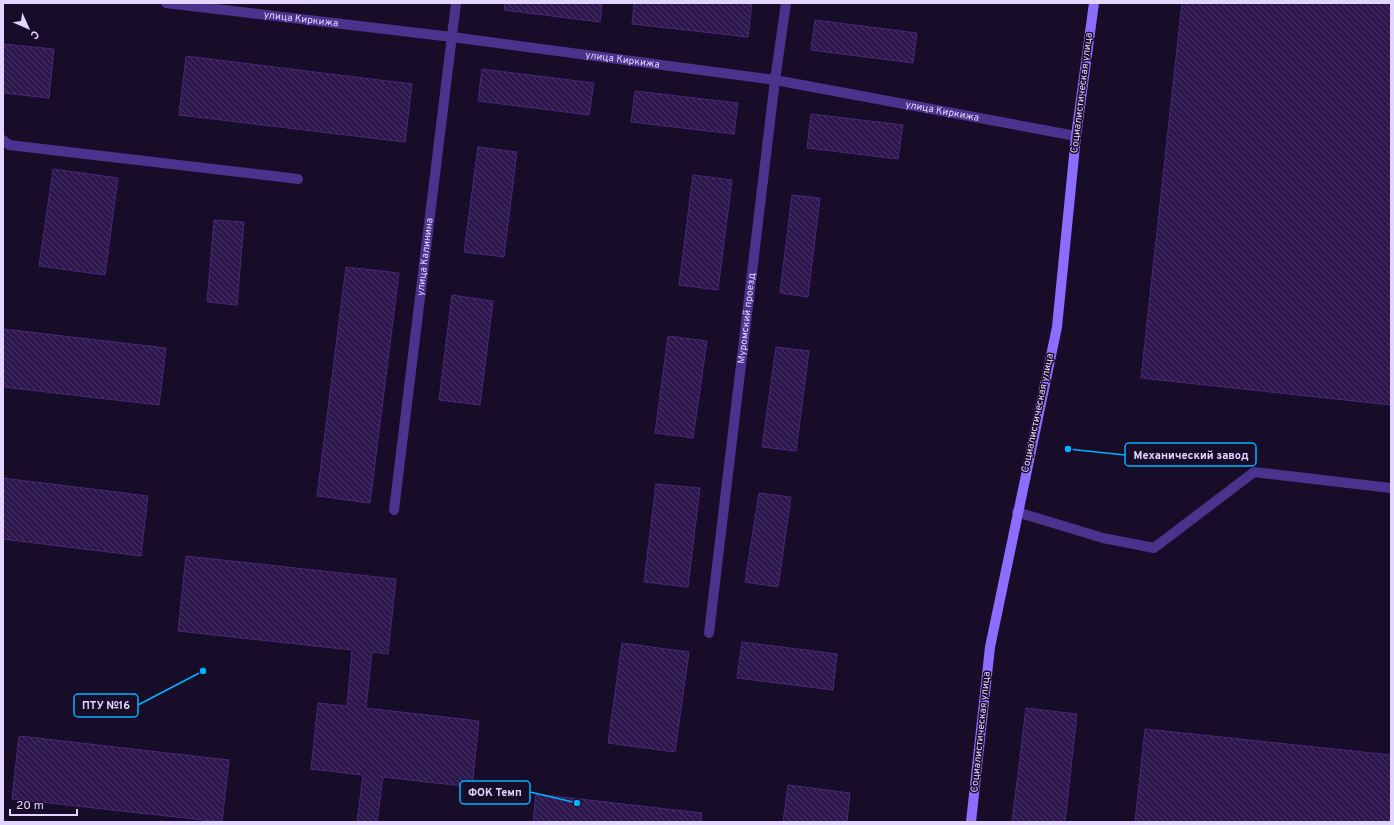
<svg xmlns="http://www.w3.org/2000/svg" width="1394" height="825" viewBox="0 0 1394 825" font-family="Overpass,sans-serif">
  <defs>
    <pattern id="building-back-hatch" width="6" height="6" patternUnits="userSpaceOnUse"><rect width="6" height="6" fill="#2d174c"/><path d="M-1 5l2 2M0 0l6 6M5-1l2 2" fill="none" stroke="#4b3867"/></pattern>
  </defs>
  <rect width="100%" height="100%" fill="#180d29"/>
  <path fill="url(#building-back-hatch)" stroke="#48277b" d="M505 3H602L600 22 504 10Z
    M634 3H752L748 37 632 24Z
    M1182 3H1391V405L1141 378Z
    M815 20 917 33 913 63 811 50Z
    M3 44 54 49 49 98 3 93Z
    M186 56 412 84 405 142 179 115Z
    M482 69 594 83 589 115 478 101Z
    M635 91 738 103 734 134 631 122Z
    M811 114 903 125 898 159 807 148Z
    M478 147 517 152 504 257 464 252Z
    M53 169 118 178 105 275 39 266Z
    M693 175 732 180 718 290 679 285Z
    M792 195 820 198 808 297 780 293Z
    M214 220 244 222 237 305 207 302Z
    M346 267 399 273 370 503 317 496Z
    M452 295 493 301 480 405 439 400Z
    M3 329 166 348 159 405 3 387Z
    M668 336 707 341 693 438 655 433Z
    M776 347 809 351 796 451 762 447Z
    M3 478 148 496 141 556 3 539Z
    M656 484 700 488 688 587 644 582Z
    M759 493 791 497 778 587 745 582Z
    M186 556 396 579 388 654 372 652 366 708 479 721 472 787 383 777 377 822H357L363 775 311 769 318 703 347 706 352 650 178 631Z
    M742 642 837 654 833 690 737 678Z
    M622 643 689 652 675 752 608 743Z
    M1026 708 1077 714 1065 822H1012Z
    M1145 729 1391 755V822H1135Z
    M19 736 229 760 222 822 12 799Z
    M788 785 850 793 847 822H783Z
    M536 794 702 813 701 822H533Z"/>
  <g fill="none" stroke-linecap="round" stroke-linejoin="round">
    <path stroke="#49338d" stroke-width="10" d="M3 140 9 145 298 179
      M1017 512 1103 538 1154 548 1254 472 1391 488"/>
    <g stroke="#49338d" stroke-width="10">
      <path id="s1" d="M166 3 452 37 775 80 1076 136"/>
      <path id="s2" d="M394 510 456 3"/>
      <path id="s3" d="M709 633 775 80 786 3"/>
    </g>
    <path stroke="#8e6cff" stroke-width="10" d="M971 822 990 647 1057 327 1076 136 1094 3"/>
  </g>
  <g text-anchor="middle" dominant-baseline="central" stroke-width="3" stroke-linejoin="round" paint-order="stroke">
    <g font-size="10" fill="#e2d5ff" stroke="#180d29">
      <text stroke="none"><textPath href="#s1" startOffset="136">улица Киркижа</textPath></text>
      <text stroke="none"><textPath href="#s1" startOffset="460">улица Киркижа</textPath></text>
      <text transform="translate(1082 93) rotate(-83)">Социалистическая улица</text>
      <text stroke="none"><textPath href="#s1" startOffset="784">улица Киркижа</textPath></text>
      <text stroke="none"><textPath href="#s2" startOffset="255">улица Калинина</textPath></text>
      <text stroke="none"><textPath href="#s3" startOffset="317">Муромский проезд</textPath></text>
      <text transform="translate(1038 413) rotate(-78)">Социалистическая улица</text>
      <text transform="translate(981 732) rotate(-84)">Социалистическая улица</text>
    </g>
  </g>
  <path fill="none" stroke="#01b2ff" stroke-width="1.5" d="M1068 449L1125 455M203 671L138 705M577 803L530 792"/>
  <g fill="#01b2ff" stroke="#180d29" stroke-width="1.5">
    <circle cx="1068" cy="449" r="4"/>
    <circle cx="203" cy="671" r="4"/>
    <circle cx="577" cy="803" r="4"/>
  </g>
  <g fill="#180d29" stroke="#01b2ff" stroke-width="1.5">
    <rect x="1125" y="443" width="131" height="23" rx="4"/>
    <rect x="74" y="694" width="64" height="23" rx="4"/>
    <rect x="460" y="781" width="70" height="23" rx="4"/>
  </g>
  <g font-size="11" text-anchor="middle" font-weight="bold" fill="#e2d5ff">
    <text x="1191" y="459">Механический завод</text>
    <text x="106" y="709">ПТУ №16</text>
    <text x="495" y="796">ФОК Темп</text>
  </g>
  <rect width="1394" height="825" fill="none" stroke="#e2d5ff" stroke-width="8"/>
  <g transform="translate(28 28) rotate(135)" stroke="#180d29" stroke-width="3" paint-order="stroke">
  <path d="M0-3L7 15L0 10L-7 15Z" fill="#e2d5ff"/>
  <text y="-6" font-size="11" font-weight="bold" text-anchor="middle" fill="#e2d5ff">С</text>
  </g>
  <path d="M10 809v6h67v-6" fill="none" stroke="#e2d5ff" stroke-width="2"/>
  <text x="16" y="809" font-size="12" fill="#e2d5ff" stroke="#180d29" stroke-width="3" paint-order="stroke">20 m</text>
</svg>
